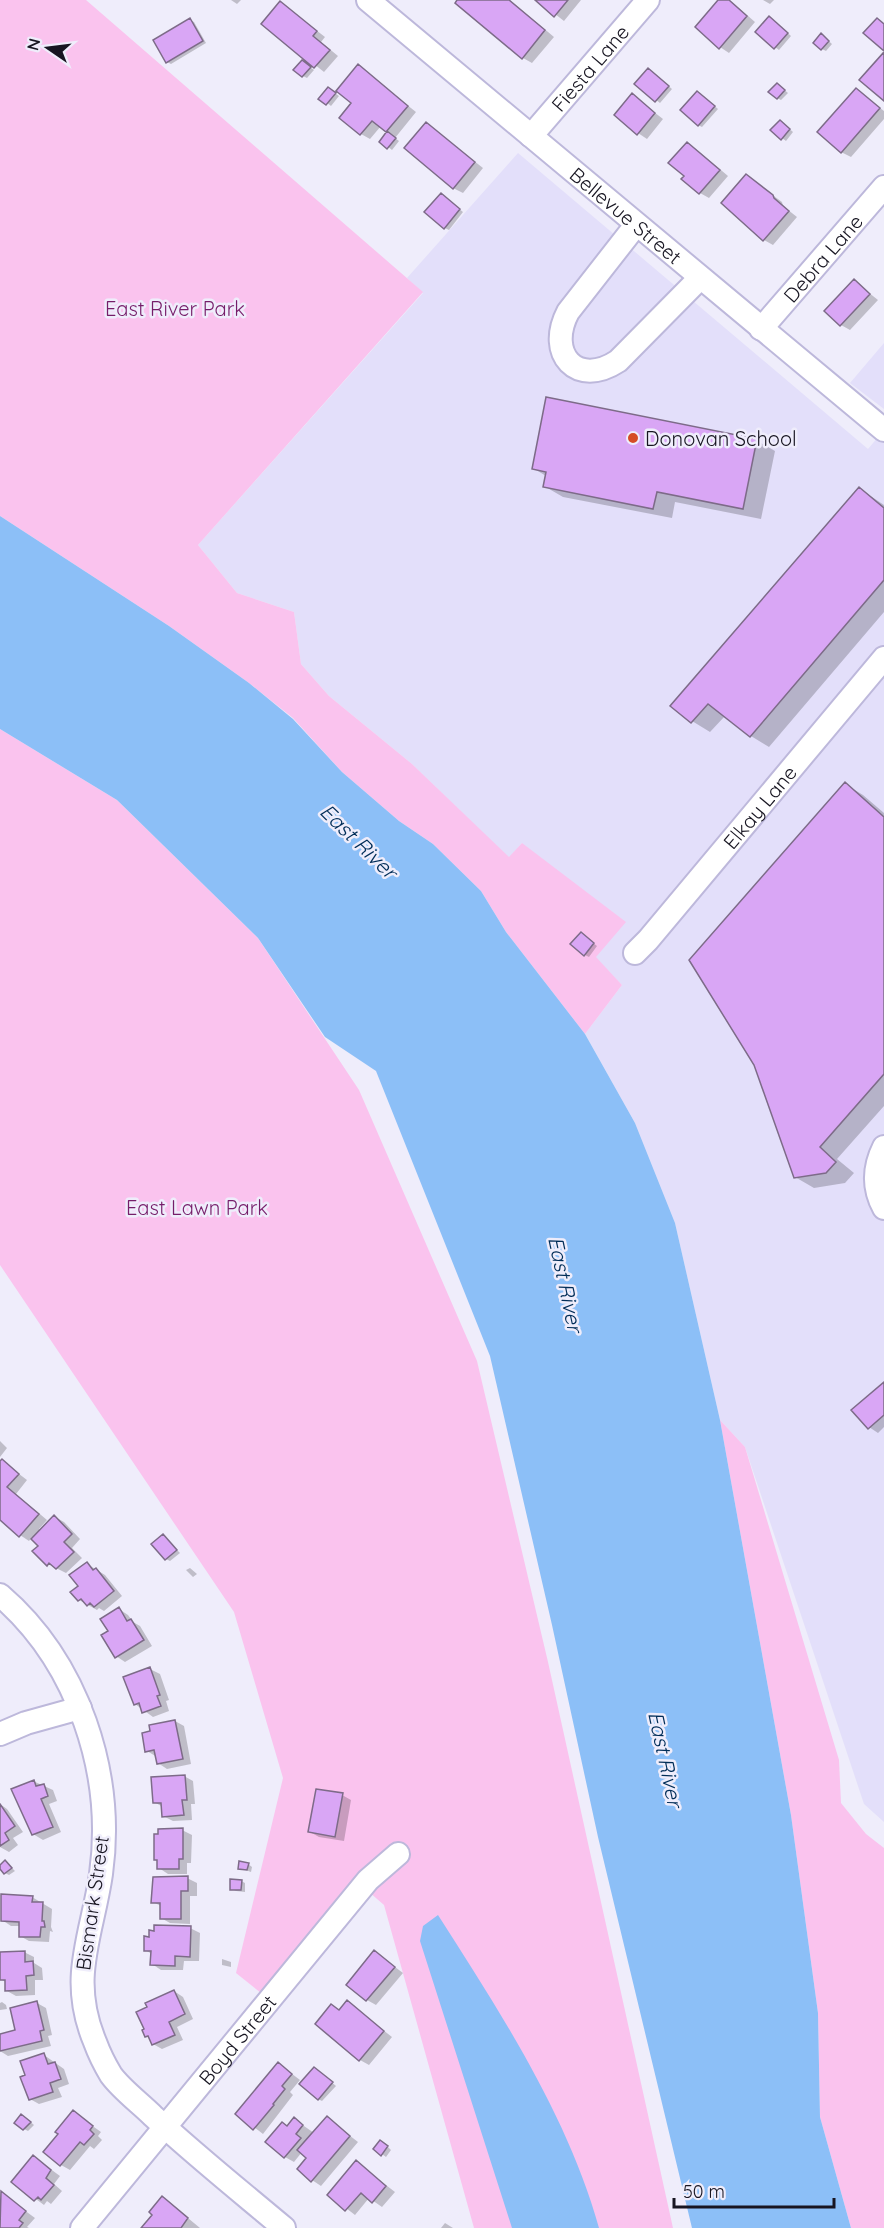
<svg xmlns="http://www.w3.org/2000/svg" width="884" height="2228" viewBox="0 0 884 2228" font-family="Quicksand,sans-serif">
  <rect width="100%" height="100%" fill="#efedfb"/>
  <path fill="#e3dffa" d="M518 153 868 449 884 430V1822L864 1804 745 1447 720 1420 675 1223 635 1123 585 1034 622 985 595 957 522 843 509 858 412 764 329 696 301 664 294 612 237 593 198 545 423 293 407 278Z
    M884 343V409L850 383Z"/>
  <path fill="#fac3ee" d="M0 0H86L423 292 198 545 237 593 294 612 301 664 329 696 412 764 509 857 522 843 626 922 596 957 622 985 585 1034 506 932 481 891 433 844 399 821 342 772 293 718 249 683 169 626 0 516Z
    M0 729 117 800 258 938 359 1090 477 1361 548 1662 673 2228H474L384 1905 354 1879 261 1993 236 1973 283 1778 234 1612 0 1265Z
    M720 1420 745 1447 839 1760 841 1803 866 1834 884 1848V2228H851L820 2117 818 2013 791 1815Z"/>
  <path fill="#8cbff7" d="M0 516 169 626 249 683 293 719 342 772 399 821 433 844 481 891 506 932 585 1034 635 1123 675 1223 720 1420 791 1815 818 2013 820 2117 851 2228H692L598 1837 552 1625 490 1356 376 1071 325 1037 258 938 117 800 0 729Z
    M438 1915C500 2012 568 2116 599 2228H512L420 1941 423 1926Z"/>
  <path fill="#0003" d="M231 0H241L237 4Z
    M459 0H510L554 37 532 63 523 58Z
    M537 0H581L564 21Z
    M720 0 732 2 755 22 729 53 720 47Z
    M763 0H774L770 4Z
    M281 3 325 37 321 42 338 56 324 72 264 24Z
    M190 20 194 22 206 43 171 64 167 62Z
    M773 20 791 36 779 50 775 47Z
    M822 35 832 44 826 51 822 49Z
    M306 64 314 70 307 78 303 76Z
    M358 66 416 112 395 138 399 141 392 150 381 141 388 132 381 126 370 139 361 134 353 103Z
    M652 72 672 89 660 103 636 84Z
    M781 87 788 93 781 100 777 98Z
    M856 90 884 111V119L851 157 841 152Z
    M332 91 339 96 331 106 321 98Z
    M632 95 663 119 647 139 638 133Z
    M702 95 718 109 702 127 698 125Z
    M427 124 483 168 463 193 453 188Z
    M784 124 793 132 786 141 782 138Z
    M687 144 696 149 728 176 709 198 700 193 686 176Z
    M747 176 782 202 783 206 797 217 773 245 764 240Z
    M445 197 463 212 449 230 445 228Z
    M854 281 878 300 850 330 841 325Z
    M756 440 775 451 761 519 675 502 672 518 563 497 544 486 546 476 533 468Z
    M860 489 884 505V612L769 747 751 736 725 716 710 732 692 721Z
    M845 784 863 795 884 813V1106L837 1159 854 1173 845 1183 814 1188 795 1177Z
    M582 934 597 946 589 957 585 955Z
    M884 1384V1427L878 1433 869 1427Z
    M0 1441 7 1448 0 1457Z
    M2 1461 27 1480 16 1494 47 1520 39 1529 41 1531 55 1517 64 1522 80 1539 72 1548 82 1558 66 1573 48 1564 40 1546 32 1537 29 1541 20 1535 0 1518V1464Z
    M163 1536 180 1553 170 1561 166 1559Z
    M87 1564 105 1575 122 1596 104 1611 99 1608 97 1610 79 1600 80 1587Z
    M190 1568 197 1574 193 1577 186 1570Z
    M119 1609 128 1615 133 1622 140 1626 152 1646 125 1662 116 1656 110 1632Z
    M150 1669 160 1674 169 1700 166 1701 169 1711 153 1717 135 1704Z
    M175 1721 184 1726 191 1764 167 1769 158 1763 157 1757 147 1751Z
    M184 1776 193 1781 195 1804H191L192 1820 173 1821 163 1816V1807L154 1802Z
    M33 1781 53 1790 57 1801 49 1804 61 1832 43 1840 33 1834Z
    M342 1795 351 1800 344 1841 319 1837 310 1832Z
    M0 1804 7 1809 23 1832 13 1838 18 1845 9 1852 0 1847Z
    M182 1830 192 1835 191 1863H187V1874H168L159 1868V1861L155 1860Z
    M6 1862 15 1871 9 1875 5 1873Z
    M248 1864 252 1867 251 1872 240 1868Z
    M187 1878 197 1883V1896H190V1924L170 1923 161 1918V1906L153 1902Z
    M241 1881 245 1883V1892L236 1891 232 1889Z
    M32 1897 52 1909 51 1927 53 1932 50 1931 49 1942 29 1941 20 1936 21 1926H11L2 1920Z
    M190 1928 200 1933 199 1961H184L183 1970H161L152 1964V1954L145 1950Z
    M24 1952 34 1957V1963L42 1968 43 1980H35V1995L16 1996 7 1991 6 1982 2 1980Z
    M375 1952 403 1973 376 2005 367 2000Z
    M222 1959 231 1962V1967L222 1965Z
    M174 1991 183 1997 193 2019 177 2027 183 2040 162 2049 153 2044 151 2039 146 2036Z
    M2 2002 6 2005 7 2009 0 2010V2003Z
    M347 2002 392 2037 369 2065 360 2060 340 2011Z
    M37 2003 46 2008 52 2035 48 2036 51 2046 8 2056 0 2051V2035L17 2031Z
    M44 2055 64 2069 69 2084 58 2088 62 2097 39 2104 30 2099 27 2076Z
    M279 2064 300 2080 290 2092 293 2095 263 2134 237 2114Z
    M319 2071 336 2086 322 2101 318 2099Z
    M73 2112 101 2132 98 2136 102 2140 94 2149 90 2146 70 2170 61 2165 60 2134Z
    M26 2118 34 2125 28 2131 24 2129Z
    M327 2118 358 2142 321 2186 312 2180 308 2157 302 2152 294 2162 285 2157 288 2127 294 2119 314 2133Z
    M385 2144 391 2150 386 2157 382 2154Z
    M34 2157 60 2176 54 2184 62 2191 51 2204 47 2201 44 2205 13 2182Z
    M356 2162 395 2192 382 2207 369 2198 355 2215 329 2195Z
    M1 2193 35 2218 27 2227 29 2228H0Z
    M162 2198 171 2204 200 2228H143L155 2215Z
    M445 2223 453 2228H441Z"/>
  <path fill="#d9a6f5" stroke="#7d6b88" stroke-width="1.5" d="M457 0H509L545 30 522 59 455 3Z
    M535 0H568L554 17Z
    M718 0H729L747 16 719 49 695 27Z
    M280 1 317 31 313 36 330 50 314 68 261 24Z
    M769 16 788 33 774 49 755 32Z
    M190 18 203 41 166 63 153 40Z
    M877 18 884 24V51L863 33Z
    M821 33 829 41 821 50 813 43Z
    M884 52V101L859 80Z
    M302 60 311 67 302 77 293 70Z
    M358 64 408 106 386 132 372 121 360 135 339 118 351 103 336 91Z
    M648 68 669 86 655 102 634 84Z
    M777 83 785 90 777 99 768 92Z
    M328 87 336 93 326 105 318 99Z
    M856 88 880 108 841 153 817 132Z
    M697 91 715 106 698 126 680 110Z
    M632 93 655 113 637 135 614 115Z
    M780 120 790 129 781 140 770 130Z
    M426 122 475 162 453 189 404 148Z
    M387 131 396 138 387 149 379 142Z
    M687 142 720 170 699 194 681 179 684 176 668 163Z
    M746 174 773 195 774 198 789 211 763 241 721 203Z
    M441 193 460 209 444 229 424 212Z
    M854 279 870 294 840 326 824 311Z
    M546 397 757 439 743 509 657 492 653 509 543 487 546 472 532 469Z
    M859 487 884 508V580L750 737 708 704 691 723 670 706Z
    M845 782 884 817V1074L820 1147 836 1162 826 1173 794 1178 754 1065 689 960Z
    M581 932 594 943 584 956 570 944Z
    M884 1382V1415L868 1429 851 1410Z
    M2 1459 19 1474 7 1487 39 1514 19 1537 0 1520V1461Z
    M54 1515 72 1534 64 1542 74 1552 56 1569 49 1563 47 1566 32 1551 38 1546 31 1539Z
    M163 1534 177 1550 165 1560 151 1544Z
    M87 1562 93 1570 96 1568 114 1591 94 1607 90 1603 87 1606 81 1599 78 1601 70 1592 78 1586 69 1575Z
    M119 1607 127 1621 131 1619 144 1640 115 1658 101 1635 108 1631 100 1619Z
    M150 1667 160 1695 157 1696 161 1706 142 1713 139 1703 134 1705 123 1677Z
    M175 1720 183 1759 157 1764 154 1750 145 1752 142 1733 150 1731 149 1725Z
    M185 1775 187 1800H182L184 1815 162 1817 161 1803H153L151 1777Z
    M34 1780 36 1786 44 1784 48 1796 41 1799 53 1827 32 1835 11 1789Z
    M316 1789 343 1793 335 1837 308 1832Z
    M0 1804 15 1826 5 1833 9 1840 0 1846Z
    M183 1828V1859H179V1869H157V1860H154V1834H158V1829Z
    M5 1860 12 1868 4 1874 0 1869V1865Z
    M239 1861 249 1863 247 1870 238 1869Z
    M188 1876V1891H181V1919H160V1903H151L153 1877Z
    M230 1879 242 1880 241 1890H230Z
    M1 1894 33 1896 32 1902H43L42 1921H44L45 1927H41L40 1937H19V1922L1 1921Z
    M154 1925 191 1926 190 1957 175 1956V1966L150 1965 151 1951H144V1936L149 1937V1930L154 1931Z
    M374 1950 395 1967 366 2001 346 1985Z
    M25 1951V1962L33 1961 34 1975 26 1976 27 1990 5 1991V1980H0V1952Z
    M174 1990 185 2014 169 2022 175 2035 152 2045 148 2036 145 2037 142 2030 144 2029 136 2012 147 2007 145 2003Z
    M347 2000 384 2031 359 2061 315 2024 331 2004 339 2010Z
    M37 2001 44 2030 40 2031 42 2041 0 2051V2034L15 2030 10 2008Z
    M44 2053 48 2064 55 2062 61 2079 50 2083 53 2092 29 2100 20 2077 25 2075 20 2061Z
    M278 2062 292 2074 282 2086 285 2089 273 2104 274 2105 253 2130 235 2114Z
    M314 2067 333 2082 318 2100 299 2084Z
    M73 2110 93 2126 90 2130 94 2134 84 2145 80 2142 60 2166 43 2152 58 2134 55 2132Z
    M21 2114 31 2122 23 2130 14 2123Z
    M327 2116 350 2136 311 2182 297 2169 306 2158 297 2150Z
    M294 2117 303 2125 296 2134 301 2138 284 2158 265 2142 282 2122 287 2126Z
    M380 2140 388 2146 381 2156 373 2149Z
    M33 2155 51 2170 46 2178 54 2185 41 2200 38 2197 34 2201 11 2182Z
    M356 2160 386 2186 372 2203 361 2193 345 2211 327 2195Z
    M1 2191 26 2211 19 2220 23 2223 19 2228H0Z
    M162 2196 188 2218 181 2228H141L152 2215 149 2212Z"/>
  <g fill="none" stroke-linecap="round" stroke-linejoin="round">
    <defs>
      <g id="minor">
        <path id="s1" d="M368 0 884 430"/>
        <path id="s2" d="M531 136 648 0"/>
        <path d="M636 225 568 312C546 354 577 388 618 361L700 278"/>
        <path id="s3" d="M761 329 884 187"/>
        <path id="s4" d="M635 953 648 940 884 658"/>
        <path d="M884 1147C874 1167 873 1188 884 1208"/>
        <path d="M0 1595C78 1662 115 1773 101 1874 92 1936 68 1978 95 2042 99 2053 105 2065 111 2075 122 2090 140 2103 153 2116 195 2155 240 2191 284 2228"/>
        <path d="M0 1734 26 1723 80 1708"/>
        <path id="s5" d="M82 2228 368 1880 398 1854"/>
      </g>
    </defs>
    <use href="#minor" stroke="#bdb8db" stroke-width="26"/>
    <use href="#minor" stroke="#fff" stroke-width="22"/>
  </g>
  <circle fill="#d54c26" stroke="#efedfb" stroke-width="2" cx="633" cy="438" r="6"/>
  <g text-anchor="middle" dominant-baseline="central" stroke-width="5" stroke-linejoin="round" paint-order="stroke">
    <g font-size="20" fill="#171521" stroke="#efedfb">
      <text stroke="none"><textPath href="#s2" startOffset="90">Fiesta Lane</textPath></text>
      <text stroke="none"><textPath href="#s1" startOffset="336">Bellevue Street</textPath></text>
      <text stroke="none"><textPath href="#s3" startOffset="94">Debra Lane</textPath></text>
      <text stroke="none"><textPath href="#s4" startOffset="192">Elkay Lane</textPath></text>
      <text transform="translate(92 1903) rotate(-82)">Bismark Street</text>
      <text stroke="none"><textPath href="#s5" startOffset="244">Boyd Street</textPath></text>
    </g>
    <g font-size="20" fill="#761d6a" stroke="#efedfb">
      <text x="175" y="308">East River Park</text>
      <text x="197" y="1207">East Lawn Park</text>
    </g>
    <g font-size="20" fill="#171521" stroke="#efedfb" text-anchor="start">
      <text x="645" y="438">Donovan School</text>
    </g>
    <g font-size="21" font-style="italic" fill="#002d58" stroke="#efedfb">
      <text transform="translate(359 841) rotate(44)">East River</text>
      <text transform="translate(566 1284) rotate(78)">East River</text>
      <text transform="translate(666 1759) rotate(78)">East River</text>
    </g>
  </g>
  <g transform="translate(48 48) rotate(284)" stroke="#efedfb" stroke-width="4.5" paint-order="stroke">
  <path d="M0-4.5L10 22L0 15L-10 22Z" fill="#171521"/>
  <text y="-9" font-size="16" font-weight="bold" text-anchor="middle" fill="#171521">N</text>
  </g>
  <path d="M674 2198v9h160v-9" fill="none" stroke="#171521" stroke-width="3"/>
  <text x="683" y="2198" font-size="18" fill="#171521" stroke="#efedfb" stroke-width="4.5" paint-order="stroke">50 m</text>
</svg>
